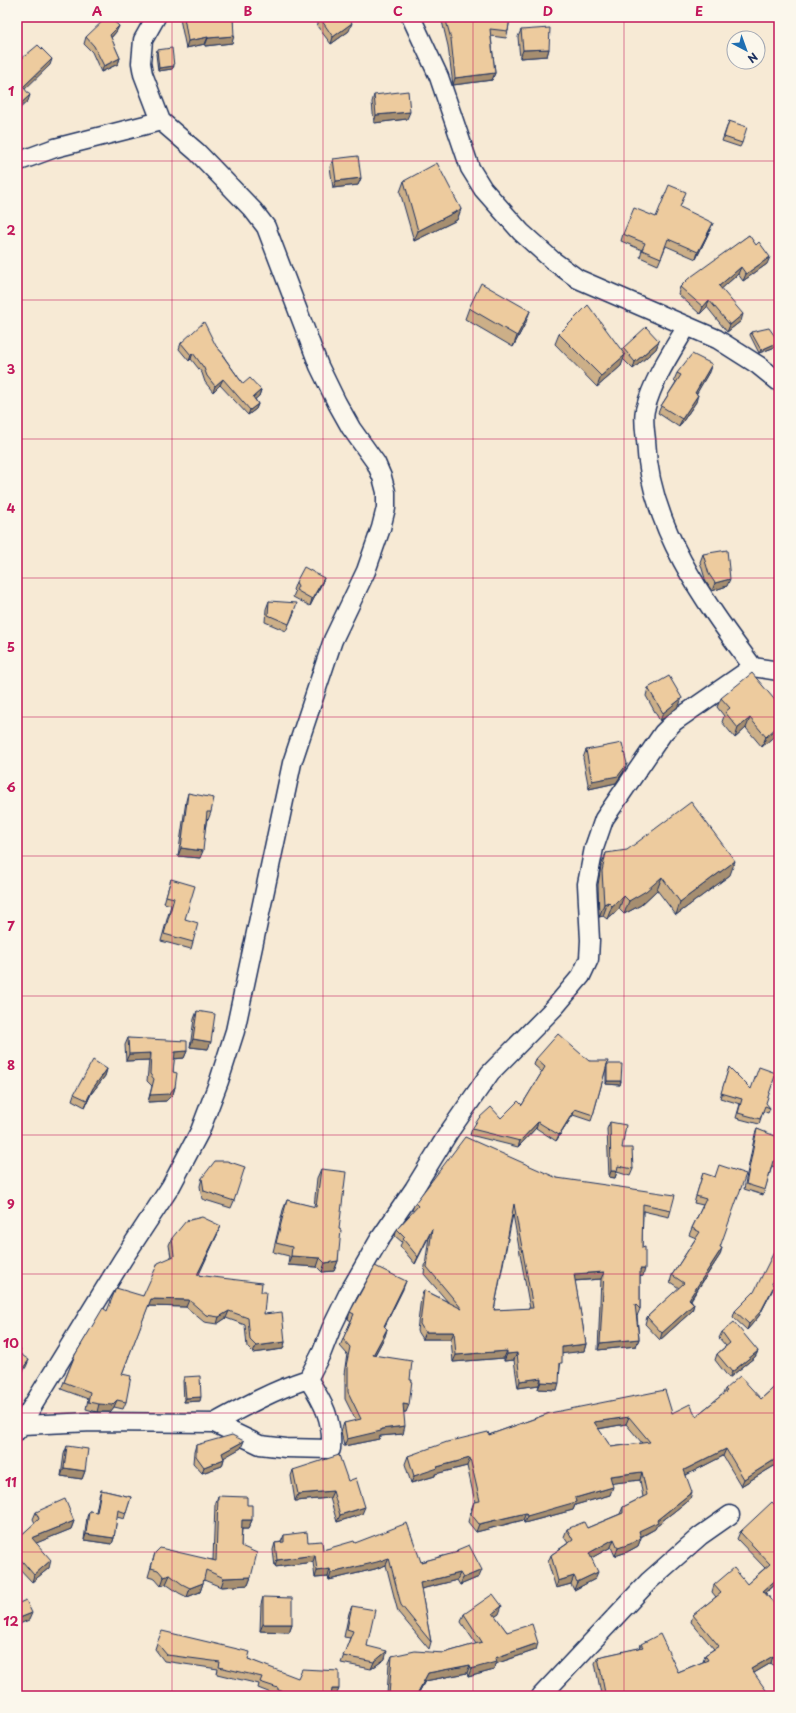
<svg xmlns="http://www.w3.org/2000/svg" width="796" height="1713" viewBox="0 0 796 1713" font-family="'Playpen Sans',sans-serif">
  <rect width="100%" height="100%" fill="#f7ead5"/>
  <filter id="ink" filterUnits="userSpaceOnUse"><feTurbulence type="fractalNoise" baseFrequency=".025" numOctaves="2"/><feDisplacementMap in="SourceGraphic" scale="8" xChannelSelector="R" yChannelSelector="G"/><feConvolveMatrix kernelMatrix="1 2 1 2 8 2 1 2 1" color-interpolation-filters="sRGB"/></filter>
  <g filter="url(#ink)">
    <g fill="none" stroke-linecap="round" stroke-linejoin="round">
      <defs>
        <path id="street" d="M411 17 439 77 470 168 483 189 521 232 552 260 578 279 717 339 758 365 779 382
          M17 162 55 148 161 121
          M687 326C671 353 653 379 645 410 643 419 645 431 646 440 649 526 704 601 753 667L779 671
          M214 1423C245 1406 274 1390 308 1379L322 1352 331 1329 348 1294 379 1240 414 1189 449 1132 490 1073 555 1007 581 976 589 959 590 940 587 884 594 848 604 819 663 733 675 721 753 667
          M22 1425 93 1422 214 1423 260 1445 286 1448 331 1449C333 1420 323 1402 308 1379
          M17 1431 123 1259 171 1186 200 1131 219 1081 235 1031 292 763 333 640 366 571 381 528 386 508V492L382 477 376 463 351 428 337 403 319 366 266 227 253 210 197 152 161 121 143 74 141 63 143 40 156 17
          M541 1696 649 1581 700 1536 730 1515"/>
      </defs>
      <use href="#street" stroke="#1b2f5e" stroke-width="21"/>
      <use href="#street" stroke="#fbf7ec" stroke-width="18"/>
    </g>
    <path fill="#ccaf88" stroke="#1b2f5e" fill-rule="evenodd" d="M180 17H233L232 43 205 46V44L186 48 180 19Z
      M441 17H510L508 31 506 38 491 36 495 73 492 80 453 85 448 46Z
      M320 18 349 31 331 44 317 26Z
      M119 26 116 32 111 38 120 58 118 64 101 72 92 52 84 44 86 37Z
      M521 30 549 49 547 56 520 58 518 37Z
      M157 50 174 66 172 69 158 71 156 54Z
      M374 95 407 119 374 123 372 102Z
      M729 121 742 143 740 147 722 141Z
      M333 159 361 178 358 185 333 188 330 167Z
      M404 181 461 209 457 220 414 241 400 192Z
      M680 207 710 230 696 259 666 246 658 265 640 257 642 250 621 241 623 234 656 217Z
      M749 235 767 264 743 281 738 274 721 289 741 321 727 332 707 307 700 314 678 294 680 287Z
      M469 308 526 322 513 347 465 319Z
      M751 332 778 346 759 353 750 335Z
      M559 334 621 351 623 348 659 341 656 349 633 369 623 359 621 366 597 387 555 344Z
      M181 343 216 346 224 355V357L243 384 261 390 259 396 255 399 258 404 256 409 248 415 220 385 213 392 205 382 202 373 191 359 189 361 179 349Z
      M709 372 696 394V402L679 427 658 413 661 406 676 382 674 380 677 373Z
      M703 554 727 586 712 591 706 582 700 562Z
      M324 578 321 585 310 606 293 597 295 592 293 590 296 582Z
      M269 601 295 611 286 631 265 622 266 609Z
      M648 688 679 706 660 721 646 696Z
      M721 698 779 705 762 747 746 728 735 738 722 722 724 716 717 707Z
      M586 750 624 771 616 783 589 789 583 758Z
      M188 793 211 812 208 820 207 819 200 858 178 856 186 801Z
      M779 825V839L775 834 778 827Z
      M606 853 730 875 676 915 657 890 641 905 624 914 619 909 607 919 603 916 599 917 598 885 601 866Z
      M171 879 193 942 191 949 161 941 171 905 164 903Z
      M197 1011 208 1049 190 1047 194 1019Z
      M128 1038 187 1051 184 1058 174 1059 173 1072 175 1087 173 1094 166 1101 148 1102 152 1086 147 1081 149 1060 126 1061 125 1045Z
      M536 1059 589 1061 607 1065 621 1081 620 1085 606 1084V1068L593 1115 591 1121 573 1115 556 1141 536 1128 518 1147 470 1135 472 1129 501 1118 522 1105 542 1072 534 1065Z
      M729 1067 770 1108 768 1113 763 1111 759 1124 736 1118 740 1104 720 1098Z
      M107 1069 105 1076 91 1094 85 1107 72 1100 74 1094Z
      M610 1122 622 1148 633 1169 630 1176 617 1172 615 1178 609 1177 607 1129Z
      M757 1129 779 1139V1168L772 1166 763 1195 744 1189 755 1134Z
      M321 1169 339 1229 338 1261 334 1271 322 1272 317 1267 288 1265 289 1256 273 1252 283 1210 287 1200 314 1207 317 1178Z
      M703 1173 720 1247V1255L691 1300 694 1304 692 1311 660 1340 645 1324 647 1317 679 1288 670 1282 672 1275 696 1238 689 1235 692 1228 703 1205 694 1203Z
      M202 1178 234 1201 231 1208 202 1199 200 1186Z
      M557 1178 671 1210 669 1217 643 1211 642 1248 643 1276H640V1309L637 1316V1315L639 1339 636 1346 598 1350 601 1279 575 1281 586 1344 584 1351 562 1353 557 1390 538 1389 539 1385 518 1388 514 1360 504 1361V1358L453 1362 451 1339H422L417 1331 421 1297 424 1290 448 1302 424 1274 429 1236 415 1264 400 1246 402 1242 395 1236 397 1229 414 1211 412 1210 415 1203ZM513 1214 530 1309 494 1310Z
      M218 1233 198 1275 261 1292 264 1314 285 1342 283 1349 253 1353 247 1347 245 1325 226 1318 217 1324 204 1322 186 1307 148 1306 122 1374 126 1402 123 1409 114 1407 110 1412H97L86 1409 88 1399 61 1389 75 1355 107 1311 143 1296 171 1257 169 1245 172 1238Z
      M772 1284 774 1286 772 1291 759 1316 747 1330 733 1317 735 1311Z
      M403 1289 384 1327 387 1329 385 1336 375 1355 410 1380 406 1412H403V1434L380 1436 379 1439 344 1446 341 1431 344 1423 356 1421 345 1399V1374H344L347 1354 340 1346 351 1321 348 1319 350 1312Z
      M722 1332 758 1351 755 1357 729 1378 715 1360 717 1354 726 1346 719 1338Z
      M184 1377 200 1401 184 1402 183 1381Z
      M779 1383V1463L741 1486 723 1456 686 1475 690 1499 657 1525 655 1529 641 1537 638 1546 627 1552 615 1556 611 1547 591 1558 595 1579 574 1590 571 1584 556 1588 548 1562 551 1555 568 1543 564 1537 567 1529 587 1528 620 1514 623 1507 643 1497 640 1480 612 1483 610 1495 575 1505 573 1510 524 1523 523 1520 476 1532 468 1522 471 1510 474 1502H475L467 1466 435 1474V1476L411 1483 405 1464 408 1456 489 1435 550 1413H672L696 1416 723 1394 725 1389 761 1399ZM626 1424 642 1443 611 1447 598 1429Z
      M196 1445 241 1448 224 1457V1459L222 1466 202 1473 193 1463 194 1452Z
      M67 1446 85 1471 82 1479 61 1476 64 1454Z
      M293 1470 348 1481 362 1514 337 1522 330 1498 295 1501 291 1476Z
      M101 1490 131 1497 124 1519 117 1517 114 1538 112 1544 84 1540 87 1517 89 1511 96 1512 99 1496Z
      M218 1496 247 1505 252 1520 248 1529H242L241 1546 251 1577 248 1585 221 1587 204 1580 200 1592 187 1597 179 1593 166 1584 161 1586 155 1579 148 1577 155 1553 213 1560 215 1505Z
      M779 1509V1581L766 1593 779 1609V1672L771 1663 754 1673 601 1694 595 1663 598 1657 640 1648 641 1644 678 1672 703 1662 705 1655 714 1649 691 1622 693 1615 716 1597 712 1592 714 1585 747 1584 765 1568 737 1539 740 1532Z
      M36 1512 74 1521 71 1529 36 1543 49 1568 32 1582 17 1566V1539L35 1523 33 1519Z
      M284 1535 308 1542 323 1550 355 1543 421 1562 456 1553 457 1550 479 1577 460 1585 457 1580 421 1589 431 1642 429 1649 398 1612 386 1565 375 1569 329 1580 328 1577 315 1578 313 1562 275 1567 273 1550 275 1543 281 1542Z
      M263 1597 292 1624 289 1632 260 1631 261 1604Z
      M352 1606 367 1646 385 1659 371 1669 341 1663 350 1638 344 1637 349 1613Z
      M464 1614H499L495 1616 507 1632 536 1650 495 1664 494 1670 468 1677 467 1673 425 1681 417 1696H377V1695H387L389 1663 392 1656 444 1653 476 1644 461 1622Z
      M157 1643 248 1659 336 1696H276V1695L258 1688 259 1684 217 1674 218 1669 164 1661 155 1649Z"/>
    <path fill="#a68e6f" stroke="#1b2f5e" d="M352 23 349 31 331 44 333 37Z
      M119 26 116 32 108 41 110 35Z
      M234 36 232 43 205 46 208 38Z
      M208 37 205 44 186 48 188 41Z
      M549 49 547 56 520 58 523 50Z
      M120 58 118 64 101 72 104 66Z
      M52 59 50 65 21 93 23 87Z
      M174 66 172 69 158 71 159 68Z
      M495 73 492 80 453 85 455 78Z
      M30 95 28 101 17 111V107Z
      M410 112 407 119 374 123 376 115Z
      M20 137 18 143 17 144V138Z
      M361 178 358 185 333 188 336 181Z
      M461 209 457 220 414 241 418 231Z
      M713 223 710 230 696 259 698 252Z
      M770 257 767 264 743 281 746 274Z
      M741 267 738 274 717 293 719 286Z
      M709 300 707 307 700 314 703 307Z
      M530 311 526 322 513 347 517 336Z
      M743 314 741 321 727 332 730 325Z
      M659 341 656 349 633 369 635 362Z
      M779 342 778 346 759 353 761 350Z
      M193 353 191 359 189 361 191 355Z
      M625 355 621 366 597 387 601 376Z
      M712 364 709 372 693 400 695 393Z
      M223 379 220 385 213 392 215 386Z
      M261 390 259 396 251 403 253 397Z
      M698 395 696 402 679 427 682 419Z
      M258 404 256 409 248 415 250 410Z
      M324 578 321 585 310 606 312 599Z
      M730 579 727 586 712 591 715 583Z
      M682 698 679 706 660 721 663 713Z
      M750 718 746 728 735 738 738 728Z
      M779 725V732L762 747 766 737Z
      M627 764 624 771 616 783 589 789 592 781Z
      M181 848 203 851 200 858 178 856Z
      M735 861 730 875 676 915 680 902Z
      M662 877 657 890 641 905 624 914 629 901Z
      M624 896 619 909 607 919 612 906Z
      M608 902 603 916 599 917 604 904Z
      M193 1039 211 1042 208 1049 190 1047Z
      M187 1051 184 1058 172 1059 175 1052Z
      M151 1053 149 1060 126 1061 129 1054Z
      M107 1069 105 1076 91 1094 85 1107 93 1088Z
      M607 1081H621L620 1085 606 1084Z
      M175 1087 173 1094 166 1101 148 1102 150 1095Z
      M575 1109 573 1115 556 1141 559 1135Z
      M538 1122 536 1128 518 1147 520 1141Z
      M611 1171H617L615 1178 609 1177Z
      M221 1226 218 1233 195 1283 197 1275Z
      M432 1229 429 1236 415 1264 418 1257Z
      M722 1248 720 1255 687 1305 689 1299Z
      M291 1256 320 1258 317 1267 288 1265Z
      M338 1261 334 1271 322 1272 325 1263Z
      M640 1269H645L643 1276H638Z
      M604 1272 601 1279 571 1281 574 1274Z
      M406 1281 403 1289 381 1334 384 1326Z
      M774 1286 772 1291 759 1316 747 1330 749 1324Z
      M151 1299 189 1300 186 1307 148 1306Z
      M694 1304 692 1311 660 1340 662 1333Z
      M229 1311 226 1318 217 1324 219 1317Z
      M387 1329 385 1336 371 1362 373 1355Z
      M425 1332H454L451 1339H422Z
      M639 1339 636 1346 598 1350 600 1343Z
      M285 1342 283 1349 253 1353 256 1346Z
      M586 1344 584 1351 560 1354 562 1347Z
      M507 1351 504 1358 453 1362 456 1355Z
      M758 1351 755 1357 729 1378 732 1372Z
      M517 1353 514 1360 504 1361 507 1354Z
      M29 1360 26 1367 17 1380V1376Z
      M541 1378 539 1385 518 1388 520 1381Z
      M541 1382 559 1383 557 1390 538 1389Z
      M201 1397 200 1401 184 1402 186 1398Z
      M117 1400 114 1407 110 1412H97L99 1404Z
      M403 1404 409 1405 406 1412H400Z
      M629 1417 626 1424 591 1430 594 1422Z
      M405 1426 403 1434 380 1436 379 1439 344 1446 347 1439 381 1429Z
      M244 1441 241 1448 220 1460 222 1453Z
      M726 1449 723 1456 682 1477 684 1470Z
      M779 1457V1463L741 1486 744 1479Z
      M470 1458 467 1466 435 1474V1476L411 1483 414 1476 437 1467Z
      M224 1459 222 1466 202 1473 204 1467Z
      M64 1468 85 1471 82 1479 61 1476Z
      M642 1472 640 1480 607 1484 610 1476Z
      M613 1487 610 1495 575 1505 573 1510 524 1523 527 1516 575 1498Z
      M333 1491 330 1498 295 1501 298 1494Z
      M692 1492 690 1499 657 1525 655 1529 636 1539 639 1531 657 1520Z
      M365 1507 362 1514 337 1522 340 1515Z
      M526 1513 523 1520 476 1532 479 1524Z
      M242 1520H252L248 1529H239Z
      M74 1521 71 1529 29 1546 32 1538Z
      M86 1534 114 1538 112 1544 84 1540Z
      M641 1538 638 1546 627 1552 615 1556 618 1548Z
      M614 1539 611 1547 586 1561 589 1553Z
      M315 1555 313 1562 275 1567 277 1560Z
      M389 1558 386 1565 375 1569 329 1580 331 1573Z
      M51 1560 49 1568 32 1582 34 1575Z
      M330 1569 328 1577 315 1578 317 1571Z
      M482 1570 479 1577 460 1585 463 1578Z
      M598 1572 595 1579 574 1590 577 1582Z
      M460 1573 457 1580 417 1590 420 1583Z
      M170 1575 166 1584 161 1586 164 1577Z
      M574 1576 571 1584 556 1588 558 1581Z
      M251 1577 248 1585 221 1587 224 1578Z
      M779 1577V1581L761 1597 763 1591Z
      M203 1583 200 1592 187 1597 190 1588Z
      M502 1606 499 1614 490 1620 493 1613Z
      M32 1613 29 1620 17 1625V1619Z
      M263 1624H292L289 1632 260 1631Z
      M538 1643 536 1650 495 1664 494 1670 468 1677 471 1669 495 1658Z
      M387 1651 385 1659 371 1669 374 1662Z
      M773 1656 771 1663 749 1676 751 1669Z
      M470 1665 467 1673 425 1681 417 1696H416L428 1673Z
      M332 1689H339L336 1696H330Z"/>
    <path fill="#edcb9e" stroke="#1b2f5e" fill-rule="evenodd" d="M107 17H109L119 26 110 35 120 58 104 66 94 46 86 37Z
      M184 17H233L234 36 208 38V37L188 41Z
      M322 17H348L352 23 333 37 320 18Z
      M445 17H510L508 31 490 29 495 73 455 78 451 39Z
      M550 28 549 49 523 50 521 30Z
      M38 45 52 59 23 87 30 95 17 107V57L20 60Z
      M172 48 174 66 159 68 157 50Z
      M408 91 410 112 376 115 374 95Z
      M729 121 747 127 742 143 724 137Z
      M17 124 20 137 17 138Z
      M358 156 361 178 336 181 333 159Z
      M437 163 461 209 418 231 404 181Z
      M669 185 686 192 680 207 713 223 698 252 668 239 661 258 642 250 645 243 623 234 634 208 656 217Z
      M749 235 756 245 759 242 770 257 746 274 741 267 719 286 743 314 730 325 709 300 703 307 680 287 688 279Z
      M481 283 530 311 517 336 469 308Z
      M588 305 625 355 601 376 559 334Z
      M204 322 216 346 224 355 223 356 243 384 250 378 261 390 253 397 258 404 250 410 223 379 215 386 207 376 204 368 193 353 191 355 181 343Z
      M646 327 659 341 635 362 623 348Z
      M769 328 779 342 761 350 751 332Z
      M692 354 712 364 695 393 698 395 682 419 661 406 681 375 677 373Z
      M727 550 730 579 715 583 709 574 703 554Z
      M304 567 324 578 312 599 296 590 298 586 296 582Z
      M269 601 297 603 289 624 268 615Z
      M752 673 779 705V725L766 737 750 718 738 728 725 712 730 708 721 698Z
      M669 676 682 698 663 713 648 688Z
      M622 743 627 764 618 776 592 781 586 750Z
      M188 793 214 798 211 812H207L203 851 181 848Z
      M691 802 735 861 680 902 662 877 646 891 629 901 624 896 612 906 608 902 604 904 602 871 606 853 627 850Z
      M171 879 195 886 185 919 198 923 193 942 164 934 174 898 166 896Z
      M197 1011 215 1014 211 1042 193 1039Z
      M558 1034 589 1061H608L593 1115 575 1109 559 1135 538 1122 520 1141 472 1129 479 1118 491 1107 501 1118 518 1101 522 1105 545 1067 536 1059Z
      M128 1038 187 1041V1051L175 1052 173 1072 177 1073 175 1087 169 1094 150 1095 154 1079 150 1074 151 1053 129 1054Z
      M93 1060 107 1069 93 1088 87 1100 74 1094Z
      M607 1064H622L621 1081H607Z
      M729 1067 751 1089 759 1067 776 1073 766 1103 770 1108 765 1106 760 1119 738 1113 742 1099 721 1093Z
      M610 1122 626 1125 622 1148H632L633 1169 618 1166 617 1171H611Z
      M757 1129 778 1137 777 1139H779V1162L773 1161 765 1190 746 1184Z
      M465 1137 557 1178 675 1195 671 1210 643 1204 642 1248 645 1247V1269H640V1309L635 1304 639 1339 600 1343 604 1272 574 1274 586 1344 562 1347V1363H560L559 1383 541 1382V1378L520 1381 517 1353 507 1354V1351L456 1355 454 1332H425L420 1324 424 1290 462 1309 427 1267 432 1229 418 1257 403 1239 405 1237 397 1229 418 1206 415 1203ZM514 1204 533 1308 494 1310Z
      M215 1161H227L245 1167 234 1201 204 1191 202 1178Z
      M719 1165 746 1174 720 1247 722 1248 689 1299 694 1304 662 1333 647 1317 684 1283 672 1275 700 1232 692 1228 706 1199 696 1196 703 1173 715 1177Z
      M321 1169 346 1172 339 1229 341 1230 338 1261 325 1263 320 1258 291 1256 292 1247 276 1243 287 1200 316 1207Z
      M202 1217 221 1226 197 1275 262 1283 261 1292H266L264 1314 282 1312 285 1342 256 1346 250 1340 248 1318 229 1311 219 1317 206 1315 189 1300 151 1299 122 1374 131 1376 126 1402 117 1400 112 1405 99 1404 88 1402 90 1392 64 1382 75 1355 103 1308 107 1311 116 1288 143 1296 158 1263 174 1256 172 1238 186 1221Z
      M775 1250 779 1252V1262L772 1284 774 1286 761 1311 749 1324 735 1311 754 1292Z
      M375 1266 406 1281 384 1326 387 1329 373 1355 412 1361 410 1380H412L409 1405 403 1404 405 1426 381 1429V1431L347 1439 344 1423 361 1419 348 1392V1367L346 1366 350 1347 343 1339 354 1314 350 1312Z
      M734 1322 758 1351 732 1372 717 1354 730 1343 722 1332Z
      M17 1346 21 1349 19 1353 29 1360 17 1376Z
      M200 1376 201 1397 186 1398 184 1377Z
      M740 1376 761 1399 779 1383V1457L744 1479 726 1449 684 1470 692 1492 657 1520 658 1522 639 1531 641 1538 630 1544 618 1548 614 1539 589 1553 598 1572 577 1582 574 1576 558 1581 551 1555 573 1540 567 1529 584 1522 587 1528 623 1513V1507L647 1495 642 1472 610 1476 613 1487 575 1498 576 1502 527 1516 526 1513 479 1524 471 1514 474 1502 480 1501 470 1458 437 1467 438 1468 414 1476 408 1456 447 1442 488 1432 489 1435 550 1413 665 1390 672 1413 690 1404 696 1416 727 1391 725 1389ZM629 1417 650 1442 611 1447 594 1422Z
      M232 1435 244 1441 222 1453 224 1459 204 1467 196 1456V1445Z
      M67 1446 88 1449 85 1471 64 1468Z
      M339 1455 348 1481 356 1478 365 1507 340 1515 333 1491 298 1494 293 1470Z
      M101 1490 131 1497 126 1513 118 1510 114 1538 86 1534 89 1511 97 1512Z
      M218 1496 247 1497V1505H252V1520H242L241 1546 257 1553 251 1577 224 1578 206 1570 203 1583 190 1588 182 1584 170 1575 164 1577 158 1570 151 1568 155 1553 160 1548 216 1561Z
      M65 1499 74 1521 32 1538 51 1560 34 1575 17 1555V1539L39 1519 36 1512Z
      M772 1502 779 1509V1577L763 1591 779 1609V1663L773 1656 751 1669 768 1693 764 1696H596L605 1693 598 1657 643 1647 641 1644 660 1634 678 1672 708 1660 705 1655 719 1646 693 1615 721 1593 714 1585 734 1568 747 1584 770 1564 740 1532Z
      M407 1523 421 1562 458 1552 457 1550 469 1545 482 1570 463 1578 460 1573 420 1583 431 1642 401 1605 389 1558 377 1562 331 1573 330 1569 317 1571 315 1555 277 1560 275 1543 284 1542V1535L307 1532 308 1542 322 1541 323 1550 354 1541 355 1543Z
      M493 1594 502 1606 493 1613 507 1632 532 1624 538 1643 495 1658 496 1662 471 1669 470 1665 428 1673 416 1696H377V1695H389L392 1656 415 1651 444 1653 482 1642 464 1614Z
      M263 1597 292 1598V1624H263Z
      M26 1600 32 1613 17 1619V1604Z
      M352 1606 375 1610 367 1646 387 1651 374 1662 343 1656 353 1631 347 1629Z
      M162 1631 250 1652 248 1659 298 1678 302 1669 339 1671V1689H332L331 1696H297L278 1690V1688L260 1682 262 1677 219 1667 220 1662 167 1655 157 1643Z"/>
  </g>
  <path fill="none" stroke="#c2185b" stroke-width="1" stroke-opacity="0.55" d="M172 17V1696M323 17V1696M473 17V1696M624 17V1696M17 161H779M17 300H779M17 439H779M17 578H779M17 717H779M17 856H779M17 996H779M17 1135H779M17 1274H779M17 1413H779M17 1552H779"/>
  <rect width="796" height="1713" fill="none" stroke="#fbf7ec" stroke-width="44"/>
  <g transform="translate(746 50) rotate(139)"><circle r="19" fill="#fbf7ec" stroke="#a1a7b3"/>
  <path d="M0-3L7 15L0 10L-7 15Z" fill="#1f6fb2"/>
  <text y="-6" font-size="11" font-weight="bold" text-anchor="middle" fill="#1b2f5e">N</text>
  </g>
  <rect x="22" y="22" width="752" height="1669" fill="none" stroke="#c2185b" stroke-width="1.5"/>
  <g font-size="13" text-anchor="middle" font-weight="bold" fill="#c2185b">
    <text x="97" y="16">A</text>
    <text x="248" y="16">B</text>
    <text x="398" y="16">C</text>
    <text x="548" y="16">D</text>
    <text x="699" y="16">E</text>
    <text x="11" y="96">1</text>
    <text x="11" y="235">2</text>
    <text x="11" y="374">3</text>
    <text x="11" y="513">4</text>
    <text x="11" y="652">5</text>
    <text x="11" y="792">6</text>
    <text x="11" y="931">7</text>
    <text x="11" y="1070">8</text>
    <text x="11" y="1209">9</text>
    <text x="11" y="1348">10</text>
    <text x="11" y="1487">11</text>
    <text x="11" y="1626">12</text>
  </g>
</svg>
